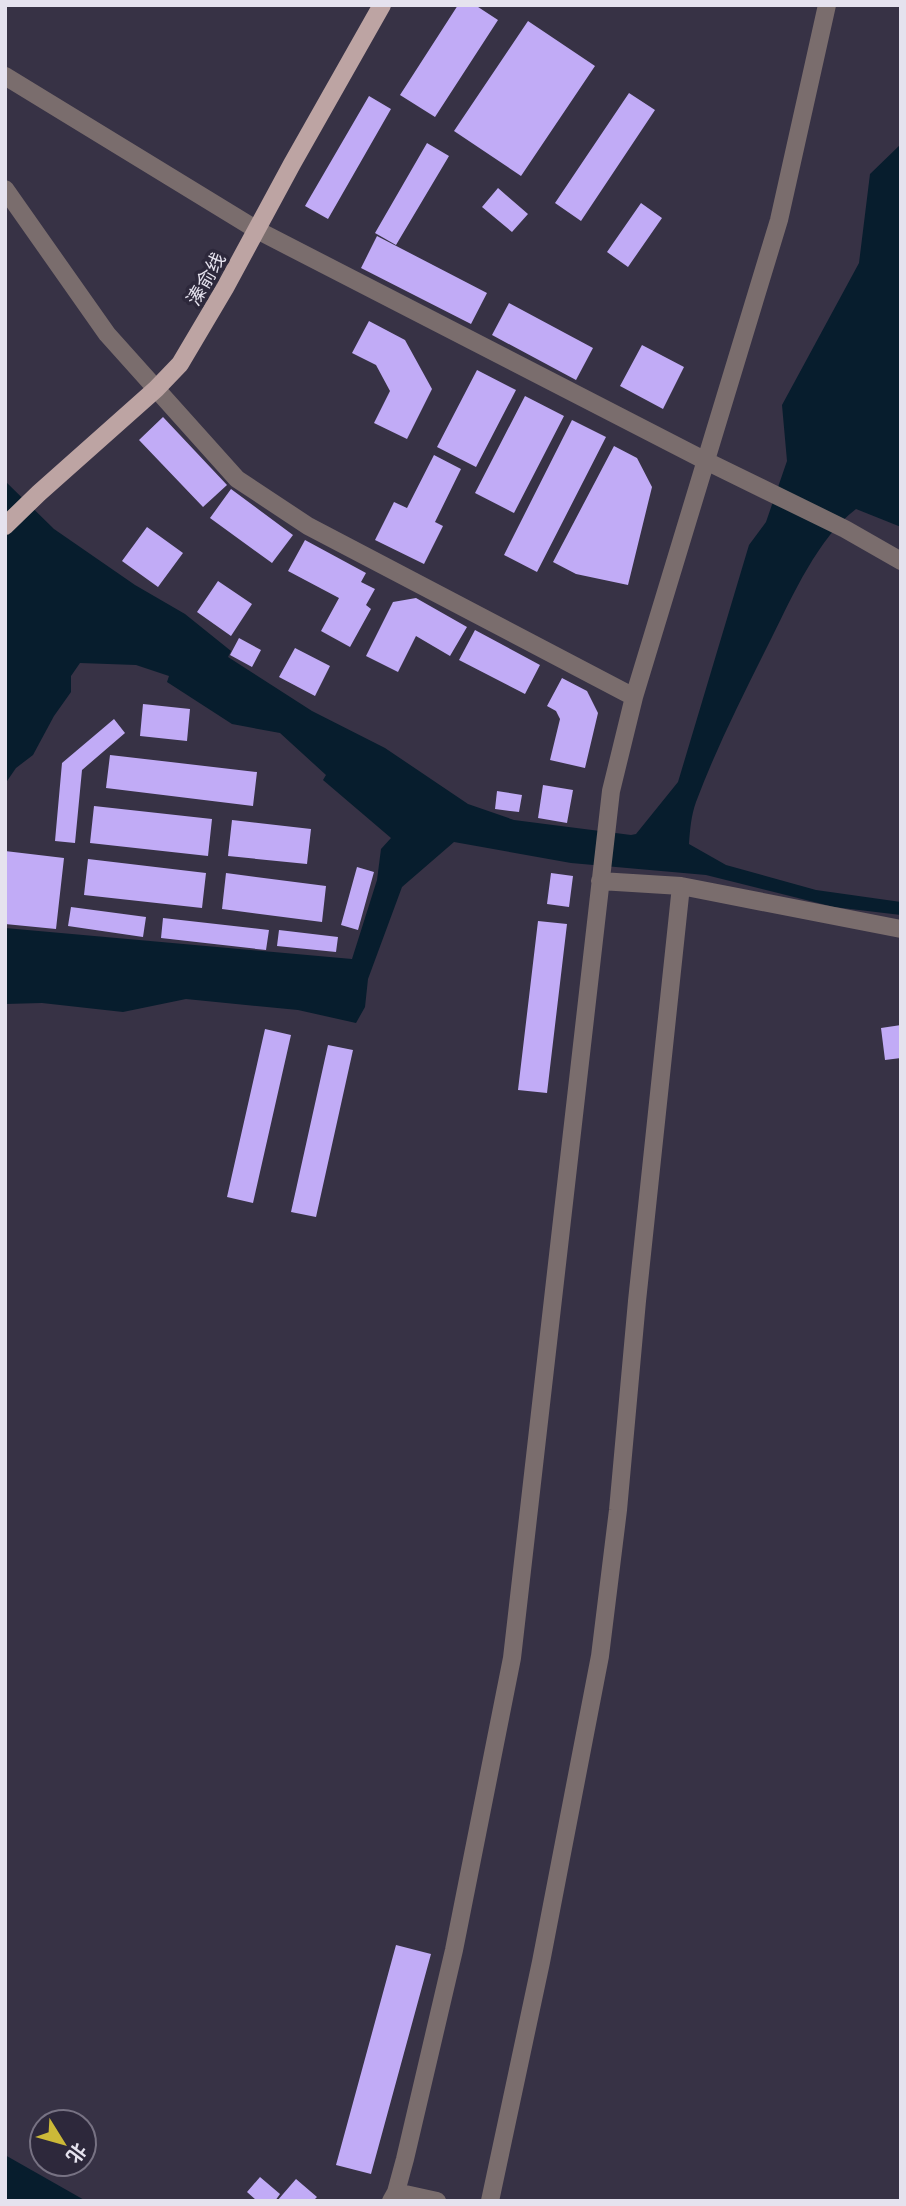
<svg xmlns="http://www.w3.org/2000/svg" width="906" height="2206" viewBox="0 0 906 2206" font-family="Cabin,'Noto Sans SC',sans-serif">
  <rect width="100%" height="100%" fill="#373245"/>
  <path fill="#071d2d" d="M901 144V527L856 509C818 538 793 595 772 637 745 691 717 746 696 802 691 816 690 830 689 844L726 865 816 890 901 902V915L834 907 706 875 571 863 454 842 402 887 368 979 365 1007 356 1023 298 1010 186 999 123 1012 42 1003 5 1004V928L352 959 377 880 381 849 391 838 323 780 326 775 280 733 232 724 167 682 169 676 136 665 80 663 71 676V692L54 716 33 755 16 768 5 784V481L54 529 135 585 185 614 231 651 228 657 312 711 385 748 468 804 514 820 631 835 636 834 678 782 749 545 766 522 787 461 782 405 859 263 870 174Z
    M5 2155 86 2201H5Z"/>
  <path fill="#c1abf6" d="M458 5H475L498 20 435 117 400 95Z
    M528 21 595 66 521 176 454 131Z
    M629 93 655 110 581 221 555 203Z
    M369 96 391 109 328 219 305 206Z
    M427 143 449 156 396 245 375 233Z
    M498 188 528 214 512 232 482 207Z
    M641 203 662 218 628 267 607 252Z
    M377 236 487 293 471 324 361 268Z
    M509 303 593 348 576 380 492 335Z
    M369 321 405 340 432 389 407 439 374 423 390 391 376 365 352 353Z
    M642 345 684 367 663 409 620 386Z
    M477 370 516 390 476 467 437 447Z
    M525 396 564 416 514 513 475 493Z
    M163 417 227 485 203 507 139 440Z
    M572 420 606 437 537 572 504 555Z
    M614 446 637 458 652 487 628 585 576 574 553 562Z
    M434 455 461 469 435 522 443 526 424 564 375 540 394 502 407 508Z
    M231 489 293 535 272 563 210 518Z
    M147 527 183 553 158 587 122 561Z
    M305 540 366 573 361 582 375 589 366 605 371 609 350 647 321 631 339 598 288 571Z
    M218 581 252 604 231 636 197 612Z
    M416 598 467 627 450 656 416 636 398 672 366 656 393 602Z
    M475 630 540 665 525 694 459 660Z
    M239 638 261 650 252 667 230 655Z
    M295 648 330 666 315 696 279 677Z
    M562 678 587 691 598 713 585 768 550 760 560 719 556 711 547 706Z
    M143 704 190 709 187 741 140 736Z
    M114 719 125 733 82 770 75 843 55 841 62 763Z
    M110 755 257 772 253 806 106 788Z
    M543 785 573 790 567 823 538 818Z
    M497 791 522 795 519 812 495 809Z
    M94 806 212 819 208 856 90 843Z
    M232 820 311 829 307 864 228 856Z
    M5 851 64 858 56 929 5 924Z
    M88 859 206 873 202 908 84 895Z
    M357 867 374 872 358 930 341 925Z
    M226 873 326 886 322 922 222 909Z
    M551 873 573 876 569 907 547 904Z
    M71 907 146 917 143 937 68 926Z
    M163 918 269 930 266 950 161 938Z
    M538 921 567 924 547 1093 518 1090Z
    M279 930 338 937 336 952 277 946Z
    M901 1025V1058L885 1060 881 1028Z
    M265 1029 291 1035 253 1203 227 1197Z
    M328 1045 353 1050 316 1217 291 1212Z
    M396 1945 431 1954 371 2174 336 2165Z
    M260 2177 280 2194 275 2201H257L247 2192Z
    M296 2179 317 2197 313 2201H277Z"/>
  <g fill="none" stroke-linecap="round" stroke-linejoin="round">
    <path stroke="#7a6d6d" stroke-width="18" d="M5 76 257 230 704 460 845 529 901 561
      M5 189 107 334 237 479 308 526 634 697
      M600 881 681 886 901 929
      M396 2192 437 2201
      M391 2201 396 2192 405 2159 454 1950 512 1658 611 791 634 697 779 220 827 5
      M490 2201 541 1962 600 1656 618 1510 637 1301 681 886"/>
    <path stroke="#bda4a3" stroke-width="18" d="M5 526 39 493 156 389 180 364 225 288 292 164 382 5"/>
  </g>
  <g text-anchor="middle" dominant-baseline="central" stroke-width="7" stroke-linejoin="round" paint-order="stroke">
    <g font-size="19" fill="#e5e2ee" stroke="#2d283b">
      <text transform="translate(206 279) rotate(-60)">溱俞线</text>
    </g>
  </g>
  <rect width="906" height="2206" fill="none" stroke="#e5e2ee" stroke-width="14"/>
  <g transform="translate(63 2143) rotate(127)"><circle r="33" fill="#2d283b" stroke="#777283" stroke-width="2"/>
  <path d="M0-5L12 26L0 18L-12 26Z" fill="#ccb938"/>
  <text y="-10" font-size="19" font-weight="bold" text-anchor="middle" fill="#e5e2ee">北</text>
  </g>
</svg>
